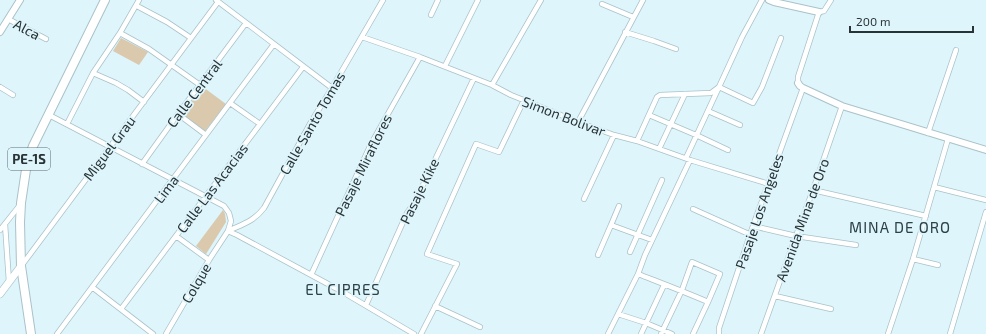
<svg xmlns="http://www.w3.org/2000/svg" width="986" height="334" viewBox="0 0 986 334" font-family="'Exo 2',sans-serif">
  <rect width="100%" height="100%" fill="#ddf5fb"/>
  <path fill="#dbc9ae" d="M121 38 148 52 139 65 113 51Z
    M203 87 226 104 205 131 182 114Z
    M223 210 225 214 226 222 206 254 196 246Z"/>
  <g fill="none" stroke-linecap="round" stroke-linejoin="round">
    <defs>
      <path id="minor" d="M216 0 332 88
        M602 4 633 17
        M137 6 167 22 191 38
        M431 15 438 0
        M8 19 46 39
        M625 32 654 41 676 49
        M120 33 149 49 200 85
        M362 37 420 57 492 85 511 95 578 122 614 135 637 141 690 160 769 184
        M445 66 478 0
        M93 73 116 83 128 90 144 102
        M798 83V77L819 12 824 11 831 0
        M492 85 541 0
        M0 87 13 95
        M230 103 260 124
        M708 111 740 125
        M178 114 206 135
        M49 115 224 206 229 213 231 221 228 231 209 260 166 334
        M649 115 696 135 728 150
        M578 122 643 0
        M67 124 93 73 120 33 139 0
        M928 133 956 50
        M637 141 657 97 660 95 711 93 719 87 742 37 762 0
        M659 149 685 94
        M686 158 719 87 753 103 762 87 781 38
        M142 164 178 114 246 23
        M934 187 986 200
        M813 190 926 216
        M584 199 614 135
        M693 209 751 235
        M5 224 9 282
        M611 225 619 206
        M753 226 796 236 856 245
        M0 230 20 205
        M228 231C243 224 253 222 264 208L311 122 332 88 383 0
        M228 231 237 235 341 291 414 334
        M176 236 209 260
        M630 252 662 180
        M598 255 611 225 652 240
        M913 259 938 265
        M22 265 218 2
        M638 274C661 283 685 292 708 302
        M311 275 371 144 420 57
        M92 287 153 334
        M775 296 831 309
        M366 305 407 213 415 202 474 78
        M435 306 480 327
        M121 309 303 67
        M618 314 646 323 672 334
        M57 334 274 44
        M421 334 457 264 427 254 476 144 499 152 524 100
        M608 334 638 274 645 255 690 160
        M641 334 664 285
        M661 334 682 290 692 262 720 274 708 302 693 334
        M719 334V328L753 226 803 88
        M761 334 796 236 813 190 842 106
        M888 334 913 259 948 139
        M950 334 986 212"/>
      <path id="tertiary" d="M769 0 774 2 819 12
        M0 32 20 0
        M798 83 800 86 803 88 842 106 986 150"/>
      <path id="secondary" d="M0 294 21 266"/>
      <path id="trunk" d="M31 334 21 266 20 222 21 203 27 163 33 146 105 0"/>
    </defs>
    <use href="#minor" stroke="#aac2c8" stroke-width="6"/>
    <use href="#tertiary" stroke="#aac2c8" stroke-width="8"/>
    <use href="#secondary" stroke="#aac2c8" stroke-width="8"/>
    <use href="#trunk" stroke="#aac2c8" stroke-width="10"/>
    <use href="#minor" stroke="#fff" stroke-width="4.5"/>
    <use href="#tertiary" stroke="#fff" stroke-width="6"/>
    <use href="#secondary" stroke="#fff" stroke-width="7"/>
    <use href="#trunk" stroke="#fff" stroke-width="8"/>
  </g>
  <g text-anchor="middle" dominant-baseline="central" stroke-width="3.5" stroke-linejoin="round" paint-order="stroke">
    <rect fill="#ddf5fb" stroke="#5f6d70" stroke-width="1" x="8" y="148" width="42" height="22" rx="3"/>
    <g font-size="13" font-weight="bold" fill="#293335">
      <text x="29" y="159">PE-1S</text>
    </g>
    <g font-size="14" fill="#293335" stroke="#ddf5fb">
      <text transform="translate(27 29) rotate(28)">Alca</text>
      <text transform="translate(194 93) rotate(-53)">Calle Central</text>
      <text transform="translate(564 116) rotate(21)">Simon Bolivar</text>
      <text transform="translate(312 123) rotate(-60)">Calle Santo Tomas</text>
      <text transform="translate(109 148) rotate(-53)">Miguel Grau</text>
      <text transform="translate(363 165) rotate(-64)">Pasaje Miraflores</text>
      <text transform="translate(212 188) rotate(-53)">Calle Las Acacias</text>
      <text transform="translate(166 189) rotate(-53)">Lima</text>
      <text transform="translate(419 191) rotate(-64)">Pasaje Kike</text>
      <text transform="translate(759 211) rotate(-71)">Pasaje Los Angeles</text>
      <text transform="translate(802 220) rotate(-70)">Avenida Mina de Oro</text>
      <text transform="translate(196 283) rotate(-60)">Colque</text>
    </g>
    <g font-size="15" letter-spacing="1" fill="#2d4146" stroke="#ddf5fb">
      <text x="900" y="227">MINA DE ORO</text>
      <text x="343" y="289">EL CIPRES</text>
    </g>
  </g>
  <path d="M850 26v6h123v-6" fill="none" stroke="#293335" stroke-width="2"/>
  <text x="856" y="26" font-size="12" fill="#293335" stroke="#ddf5fb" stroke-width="3" paint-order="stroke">200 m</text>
</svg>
